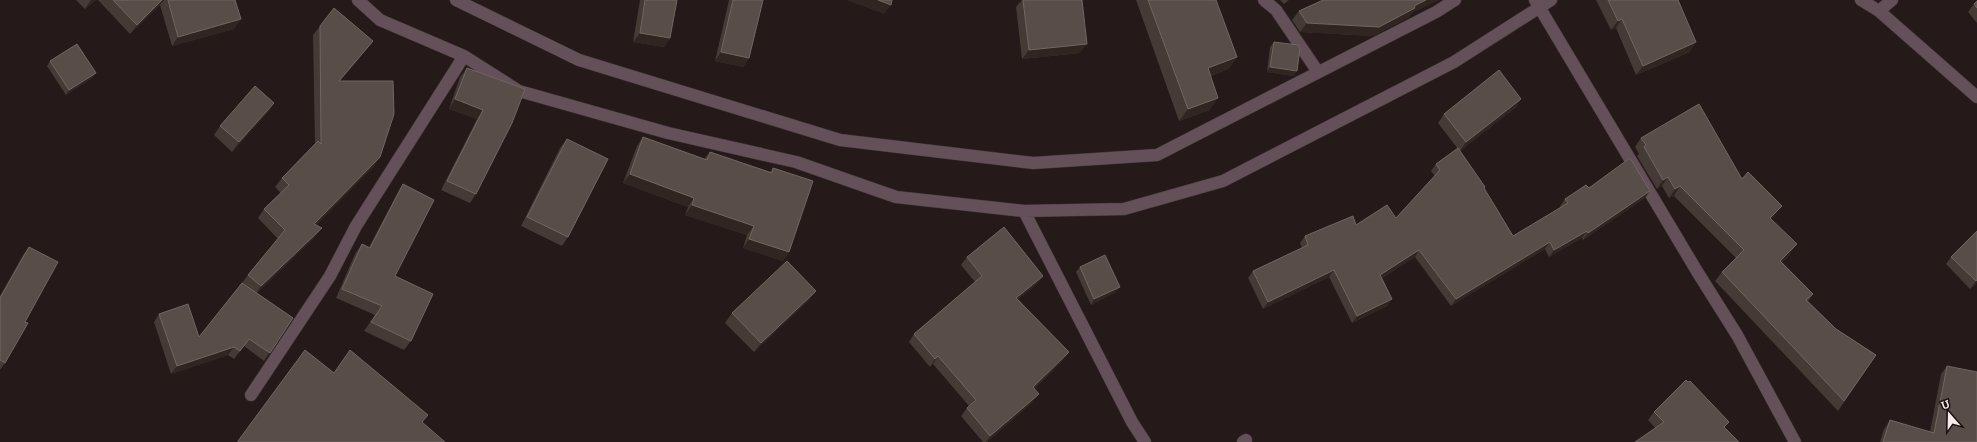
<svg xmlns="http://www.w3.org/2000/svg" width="1977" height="442" viewBox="0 0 1977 442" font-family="Bitter,serif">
  <rect width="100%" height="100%" fill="#251919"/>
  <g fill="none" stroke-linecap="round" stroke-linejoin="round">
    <defs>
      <path id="minor" d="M358 0 380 20 464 56 519 91 668 133 796 162 896 197 1024 211 1124 209 1223 181 1454 62 1551 0
        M456 0 579 60 840 140 1033 163 1157 155 1436 12 1455 0
        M1264 0 1276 10 1318 72
        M1535 0 1698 273 1737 335 1795 442
        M1861 0 1879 11 1977 97
        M1879 11 1892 0
        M1024 211 1132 422 1145 442
        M251 395 330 276 356 226 464 56
        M1243 442 1246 440"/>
    </defs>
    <use href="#minor" stroke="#423737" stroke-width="13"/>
    <use href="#minor" stroke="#645058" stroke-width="12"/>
  </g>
  <path fill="#453a35" d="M76 0H96L85 9Z
    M98 0H235L241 19 234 29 172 46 160 5 130 34Z
    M640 0H677L670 38 664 47 633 42Z
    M729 0H763L749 58 743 67 715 61Z
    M1022 0H1082L1080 53 1022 59 1016 7Z
    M1136 0H1216L1237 57 1228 69 1211 76 1210 110 1179 121Z
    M1280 0H1289L1284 4Z
    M1596 0H1678L1690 52 1636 75 1616 28 1611 30Z
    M1977 1V23L1968 12 1974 4Z
    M1299 11 1412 13 1409 17 1373 36 1300 32 1292 20Z
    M320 26 373 41 366 50 340 81 380 157 374 166 316 225 315 237 257 293 293 318 264 361 244 346 234 359 228 355 171 374 154 322 159 314 199 337 242 283 248 275 278 239 258 218 264 209 281 193 275 187 282 178 315 144 313 35Z
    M1274 42 1297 71 1293 76 1267 72 1270 47Z
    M50 61 96 73 92 78 66 95 47 66Z
    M467 68 525 89 476 194 470 203 441 190 477 119 449 109 460 77Z
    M1521 99 1515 108 1460 151 1513 236 1561 208 1560 206 1565 199 1589 188 1645 198 1583 240 1582 238 1549 257 1545 249 1451 306 1415 257 1382 278 1392 299 1387 306 1352 323 1329 277 1263 309 1248 278 1253 271 1302 248 1300 243 1305 236 1356 225 1396 218 1435 176 1431 171 1436 164 1458 149 1438 123 1444 114Z
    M274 103 268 112 232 152 214 135 220 126Z
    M643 137 704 159 710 152 770 172 773 168 789 252 783 261 743 248 747 235 685 215 688 207 623 183 637 146Z
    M1641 138 1742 179 1775 215 1771 219 1790 254 1782 262 1813 294 1808 301 1836 329 1876 355 1838 411 1715 281 1722 272 1736 258 1674 196 1669 198 1662 186 1657 189 1637 156 1639 154 1635 147Z
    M567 139 568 237 562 246 521 226 560 148Z
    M403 184 395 276 411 341 404 350 364 331 375 315 336 298 355 254 362 244 369 247 397 194Z
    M1977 231V282L1970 289 1946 264 1951 257Z
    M29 247 25 322 5 363 0 370V296L23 255Z
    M967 257 1043 276 1037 284 1018 299 1069 352 1063 360 1034 389 1033 402 987 442H983L961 416 967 408 969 406 933 364 930 367 909 342 914 334 975 282 961 265Z
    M1080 267 1116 292 1091 305 1076 272Z
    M816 291 809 300 754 352 725 323 732 313Z
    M1947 366 1977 442H1880L1884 429 1890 420 1930 432 1941 374Z
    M1654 412 1725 428H1655L1648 420Z"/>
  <path fill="#302521" d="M91 0H96L85 9Z
    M162 0H164L160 5 130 34 137 25Z
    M846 0H878L891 5 884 14Z
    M1426 0H1440L1412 13 1409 17 1373 36 1300 32 1307 23 1414 6Z
    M241 19 234 29 172 46 178 37Z
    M1622 19 1616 28 1611 30 1618 21Z
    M640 33 670 38 664 47 633 42Z
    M373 41 366 50 332 90 339 81Z
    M1696 42 1690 52 1636 75 1643 66Z
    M1087 44 1080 53 1022 59 1029 50Z
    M721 52 749 58 743 67 715 61Z
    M1237 57 1228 69 1199 80 1208 68Z
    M1270 67 1297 71 1293 76 1267 72Z
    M96 73 92 78 66 95 69 90Z
    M1218 98 1210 110 1179 121 1188 109Z
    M455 99 483 110 477 119 449 109Z
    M1521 99 1515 108 1460 151 1466 142Z
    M274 103 268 112 232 152 239 142Z
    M380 157 374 166 308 234 314 224Z
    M630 174 694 198 688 207 623 183Z
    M1668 177 1662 186 1657 189 1663 180Z
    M1680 186 1674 196 1669 198 1675 189Z
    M1650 191 1645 198 1583 240 1588 233Z
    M692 205 754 226 747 235 685 215Z
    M1782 206 1775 215 1763 227 1770 218Z
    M322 228 315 237 254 296 261 286Z
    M1587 231 1582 238 1549 257 1554 250Z
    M749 239 789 252 783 261 743 248Z
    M1550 242 1545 249 1451 306 1456 299Z
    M1797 244 1790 254 1774 270 1780 261Z
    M1419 250 1415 257 1375 282 1380 275Z
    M1334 270 1329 277 1263 309 1268 302Z
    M1043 276 1037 284 1010 305 1016 298Z
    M1977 280V282L1970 289 1976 281Z
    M1120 287 1116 292 1091 305 1094 299Z
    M816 291 809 300 754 352 761 343Z
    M1392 299 1387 306 1352 323 1357 316Z
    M234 347 228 355 171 374 177 366Z
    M1069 352 1063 360 1027 395 1033 387Z
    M938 356 933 364 930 367 935 359Z
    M1039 394 1033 402 987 442H986L990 436Z"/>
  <path fill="#584d48" stroke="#716662" d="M113 0H162L137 25Z
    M168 0H235L241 19 178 37Z
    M645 0H677L670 38 640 33Z
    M733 0H763L749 58 721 52Z
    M878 0H892L891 5Z
    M1023 0H1082L1087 44 1029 50Z
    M1148 0H1216L1237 57 1208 68 1218 98 1188 109Z
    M1323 0H1426L1414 6 1415 8 1379 27 1307 23 1299 11Z
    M1608 0H1678L1696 42 1643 66 1622 19 1618 21Z
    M1977 1V8L1974 4Z
    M334 8 373 41 339 81H393L394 114 380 157 314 224 322 228 261 286 248 275 285 230 264 209 289 185 282 178 318 141 321 144 320 26Z
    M1274 42 1298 45 1300 48 1297 71 1270 67Z
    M77 44 96 73 69 90 50 61Z
    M467 68 525 89 512 123 476 194 447 181 483 110 455 99Z
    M1499 70 1521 99 1466 142 1444 114Z
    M255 86 274 103 239 142 220 126Z
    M1699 104 1742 179 1748 172 1782 206 1770 218 1797 244 1780 261 1813 294 1806 300 1836 329 1876 355 1844 401 1722 272 1744 250 1680 186 1675 189 1668 177 1663 180 1644 147 1646 145 1641 138Z
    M643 137 707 160 710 152 772 173 773 168 813 181 789 252 749 239 754 226 692 205 694 198 630 174Z
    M567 139 608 159 568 237 527 217Z
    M1458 148 1485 187 1484 188 1513 236 1568 203 1565 199 1586 185 1589 188 1630 158 1650 191 1588 233 1587 231 1554 250 1550 242 1456 299 1419 250 1380 275 1392 299 1357 316 1334 270 1268 302 1253 271 1308 245 1305 236 1353 216 1356 225 1387 205 1396 218 1440 170 1436 164Z
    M403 184 434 200 395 276 433 294 411 341 371 322 382 306 342 289 362 244 370 248Z
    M1004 227 1043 276 1016 298 1069 352 1033 387 1039 394 990 436 967 408 976 400 938 356 935 359 914 334 982 276 967 257Z
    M1977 231V280L1976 281 1951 257Z
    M29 247 58 262 25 322 28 323 5 363 0 360V298Z
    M1105 255 1120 287 1094 299 1080 267Z
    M787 261 816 291 761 343 732 313Z
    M242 283 293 318 270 353 249 339 240 351 234 347 177 366 159 314 188 304 199 337Z
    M305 350 334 373 350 350 428 415 422 422 445 442H238V441Z
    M1947 366 1977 372V442H1883L1890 420 1934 433Z
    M1686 380 1688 382 1690 381 1729 422 1724 427 1739 442H1635L1664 422 1654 412Z"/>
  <g transform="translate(1949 414) rotate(340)" stroke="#1c1010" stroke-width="3" paint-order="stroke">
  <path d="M0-3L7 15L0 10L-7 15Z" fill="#f5ecec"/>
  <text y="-6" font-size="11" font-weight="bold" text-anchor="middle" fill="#f5ecec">U</text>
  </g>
</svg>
